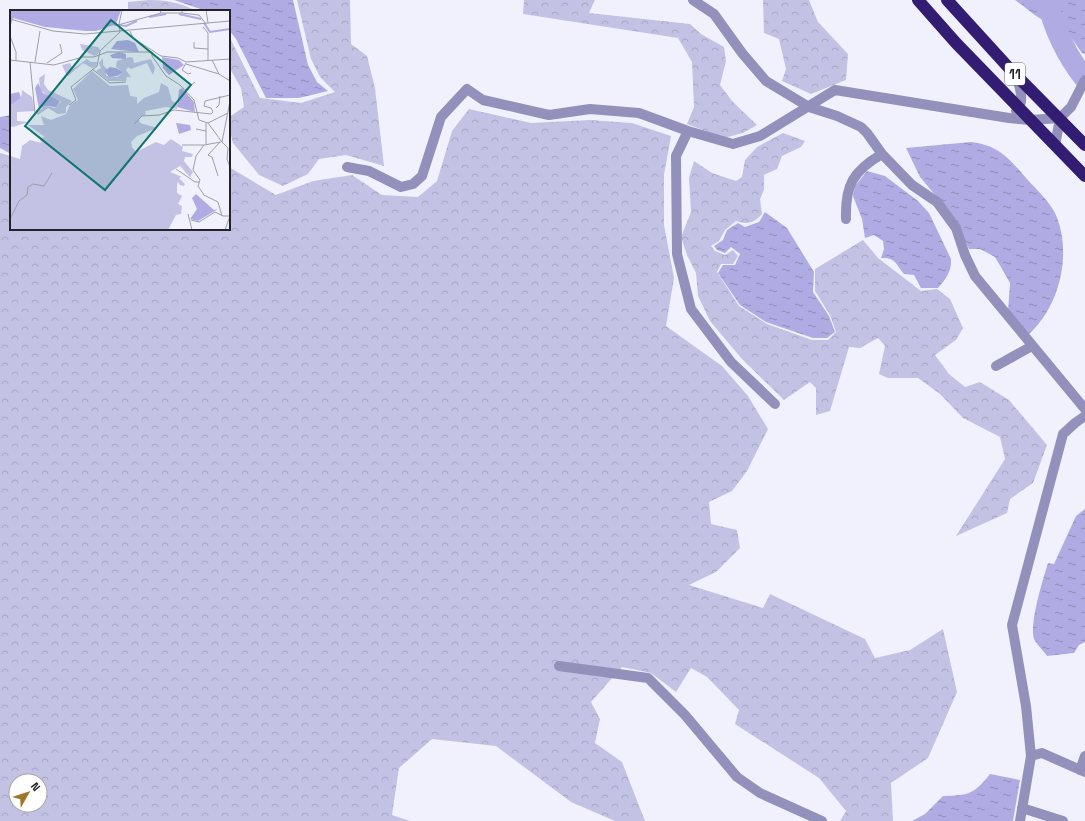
<svg xmlns="http://www.w3.org/2000/svg" width="1085" height="821" viewBox="0 0 1085 821" font-family="'Space Grotesk',sans-serif">
  <defs>
    <pattern id="forest-crowns" width="20" height="18" patternUnits="userSpaceOnUse"><rect width="20" height="18" fill="#c4c2e4"/><path d="M2 6a3 3 0 1 1 6 0M12 15a3 3 0 1 1 6 0" fill="none" stroke="#a8a6c4"/></pattern>
    <pattern id="water-ripples" width="26" height="14" patternUnits="userSpaceOnUse"><rect width="26" height="14" fill="#b0ace3"/><path d="M2 4q2-2 4 0t4 0M15 11q2-2 4 0t4 0" fill="none" stroke="#8f8cb8"/></pattern>
  </defs>
  <rect width="100%" height="100%" fill="#f1f1fe"/>
  <path fill="url(#forest-crowns)" fill-rule="evenodd" d="M149 0C165 0 182 3 196 11H128V2Z
    M297 0H350L351 44 367 56 375 88 384 166 346 155 319 159 308 174 283 186 259 175 233 143 229 127V117L244 107 241 88 229 67V36L260 98 301 103 335 92 320 77 311 59Z
    M524 0H595L589 13 690 24 701 34 724 47 726 61 720 85 732 101 757 125 743 133 724 138 687 124 694 107 692 62 678 38 523 14Z
    M763 0H809L818 22 848 54 846 80 811 94 782 81 786 69 779 39 764 33Z
    M469 109 531 123 590 120 632 123 671 136 664 175V225L674 278 666 326 722 366 748 396 768 429 747 471 732 491 709 502 711 524 737 530 740 548 716 572 689 585 763 608 770 594 865 639 875 658 910 650 943 629 957 692 928 758 891 783 893 821H840L846 811 819 778 735 724 739 710 707 677 691 668 676 692 651 673 622 667 591 702 600 719 595 743 622 762 645 821H615L571 802 496 746 432 739 399 768 392 815 410 821H0V153L11 156V229H229V167L276 195 313 181 352 175 382 195 418 197 437 181 452 131ZM16 781H40V805H16Z
    M783 133 805 141 801 147 782 156 777 169 764 175V190L760 199 762 214C754 223 747 225 736 221L725 230 719 241 711 246 715 251 725 255 733 250 738 256 733 264H721L717 272 739 306 767 324 812 340H828L836 332 830 315 815 291V269L863 240 878 258 921 291 937 289 950 299 963 328 956 340 935 355 949 374 965 387 980 382 1009 400 1047 445 1033 483 1010 499 1007 513 956 536 1005 459 1000 437 963 418 940 394 918 378H888L879 374 885 346 878 338 860 348 849 347 830 411 816 415V388L810 382 784 400 742 359 710 321 698 296 696 273 687 255 681 237 691 212 689 178 694 161 712 173 736 181 742 177 745 160 757 147Z"/>
  <path fill="url(#water-ripples)" d="M174 0H293L308 65 317 82 328 91 299 98H266L236 39 229 30V11H206Z
    M1015 0H1085V54L1082 53 1062 25C1044 26 1030 10 1015 0Z
    M11 115V154L0 148V117Z
    M971 142C998 145 1009 158 1026 178 1036 189 1048 200 1055 213 1073 252 1060 307 1028 335L1008 312 1010 283 1002 269 995 257 980 249H969L952 215 920 177 906 148Z
    M867 171 885 176 918 201 929 213 951 259C952 271 946 279 938 288H921L914 275 904 274C896 264 895 257 881 258L884 249 883 241 874 235 865 238 862 219 853 196 855 186Z
    M765 212 787 228 814 272 813 292 829 316 835 332 827 338H813L766 322 740 305 718 273 723 265H735L740 254 731 247 725 253 717 250 714 246 723 240 727 230 738 223 745 227 759 222Z
    M1085 509V642L1079 645 1074 653 1047 656C1044 651 1036 644 1034 639 1029 624 1043 579 1048 563L1054 564 1076 516Z
    M990 774 1020 780 1013 821H912L925 814 943 796C969 795 973 795 990 774Z"/>
  <g fill="none" stroke-linecap="round" stroke-linejoin="round">
    <path stroke="#b0ace3" stroke-width="21" d="M1047 0C1054 30 1066 55 1085 79"/>
    <path stroke="#9390bb" stroke-width="10" d="M693 0 714 14 742 53 766 81 809 107 837 116 861 127 867 133 882 154 912 185 937 202 956 228 965 255 975 276 1085 409
      M1016 75C1019 85 1026 103 1016 111
      M688 131 676 156 677 254 691 309 731 362 775 404
      M1055 146 1060 118
      M347 167 369 171 401 187 413 184 422 176 441 117 467 89 483 100 549 115 590 109 639 113 688 131 733 144 760 136 835 90 1009 118 1030 120 1060 118 1071 107 1085 80
      M846 219C845 185 853 171 882 154
      M996 366 1032 346
      M559 666 648 678 685 715 737 777 760 793 822 821
      M1031 756 1042 753 1085 772
      M1080 770 1085 756
      M1022 808 1063 821
      M1020 821 1031 756 1026 706 1012 625 1063 434 1075 423 1085 416"/>
    <path stroke="#321d73" stroke-width="12" d="M918 0 956 43 1085 176
      M947 0 1009 68 1085 145"/>
  </g>
  <g text-anchor="middle" dominant-baseline="central" stroke-width="4" stroke-linejoin="round" paint-order="stroke">
    <rect fill="#fff" stroke="#646468" stroke-width="1" x="1005" y="63" width="20" height="22" rx="3"/>
    <g font-size="13" font-weight="bold" fill="#222227">
      <text x="1015" y="74">11</text>
    </g>
  </g>
  <g transform="translate(10 10)">
    <rect width="220" height="220" fill="#f1f1fe"/>
    <path d="M70 34 88 37 90 40 88 44 85 46 72 40ZM120 47 123 48 124 53 141 49 145 58 143 65 137 53 121 59 118 57 116 60 121 67H117L116 71H99L86 61 91 58 89 53 93 48V55L97 59 96 66 107 67 114 62 106 57 107 51ZM77 49 81 52H87L86 56 82 58 73 53 58 66 56 64 52 55 60 53 63 59ZM82 61 100 76 118 75 120 86 127 87V94L134 88 149 82 151 73 158 77 162 91 167 94V99L156 97 135 101 136 104 129 108 130 113 147 118 127 126 121 132 122 137 126 142 146 132 154 135 161 129 173 137 172 141 183 144 182 147H175L174 151 183 162 180 167 170 156 160 162 172 167 169 168 175 174 174 176 170 175 168 172 167 175V183L172 186 168 194 172 196 171 204 166 205 158 220H0V146L10 149 12 136 20 130 31 133 30 128 35 127 18 115H34L31 106 41 110 56 104 60 95 68 90 63 79ZM35 64 34 74 38 80 62 91 56 97V103L48 104 38 98 28 105 26 103 35 96 45 98 51 91 39 87 30 79 29 68ZM12 80 22 87 25 101 7 102V111L18 112 3 117 0 116V96L11 88Z" fill="#c4c2e4"/>
    <path d="M0 0H111L106 14 86 21H76L35 17 3 8 0 18ZM118 30 125 33 129 42 101 39 107 31ZM109 42 116 44V49L102 48 100 45ZM152 47 169 50 174 55 159 65 153 58ZM100 57 106 58 114 62 107 66 99 67 95 61ZM28 73 33 83 50 91 46 97 35 96 29 99 25 78ZM172 78 184 92 185 102 167 97 169 80ZM9 82 11 88 0 96V84ZM166 113 180 115 181 120 169 124ZM186 184 204 200 208 199 188 211 180 209 187 199 182 188Z" fill="#b0ace3"/>
    <path fill="none" stroke="#b0ace3" stroke-width="2" d="M169 4 191 9M139 7 156 4M194 13 200 22 220 19M99 14 116 16 127 11"/>
    <path fill="none" stroke="#9e9ea8" stroke-width="1" d="M196 0 198 13M151 3H172V0M172 3 189 5 196 14M0 9 43 21 75 24 220 11M108 15 151 3 150 0M193 17 198 23V50M120 21 123 28 151 46 168 48 176 52 220 49M0 26 6 42V51M220 27V52M184 32V38L198 39M142 42V46L156 66 170 75 184 90 189 110 198 113 212 132M0 50 44 55 73 47H84L97 42H142M20 52 25 103M25 52 30 21M37 53 52 43 50 34M176 53 172 60 178 64 181 63M176 54 209 64 202 50M82 59 100 73 116 72M209 64 220 71M175 80 185 72M220 91 212 132 218 138 217 149 220 157M59 95 66 90 61 77 87 56 90 41 110 22 109 14 112 0M206 98 209 95 210 86M198 113 218 103M124 114 132 106 149 105 164 100 201 104 203 102 201 98 194 96 195 91 220 85M186 119 196 121V113M196 121V134M211 132 194 135 186 146 183 160 190 170 188 176 194 185 208 192 212 206M172 135H194M166 159 185 172H189M208 166 202 147 198 145 210 132M178 204 182 220M0 209 9 191 17 185 18 177 23 174 34 176 42 163M181 210 189 212 205 202 213 206H220M215 220 220 206"/>
    <path fill="#0f766e" fill-opacity="0.15" stroke="#0f766e" stroke-width="2" d="M101 10 181 75 95 180 15 116Z"/>
    <rect width="220" height="220" fill="none" stroke="#222227" stroke-width="2"/>
  </g>
  <g transform="translate(28 793) rotate(51)"><circle r="19" fill="#ffffff" stroke="#a7a7a9"/>
  <path d="M0-3L7 15L0 10L-7 15Z" fill="#a17526"/>
  <text y="-6" font-size="11" font-weight="bold" text-anchor="middle" fill="#222227">N</text>
  </g>
</svg>
